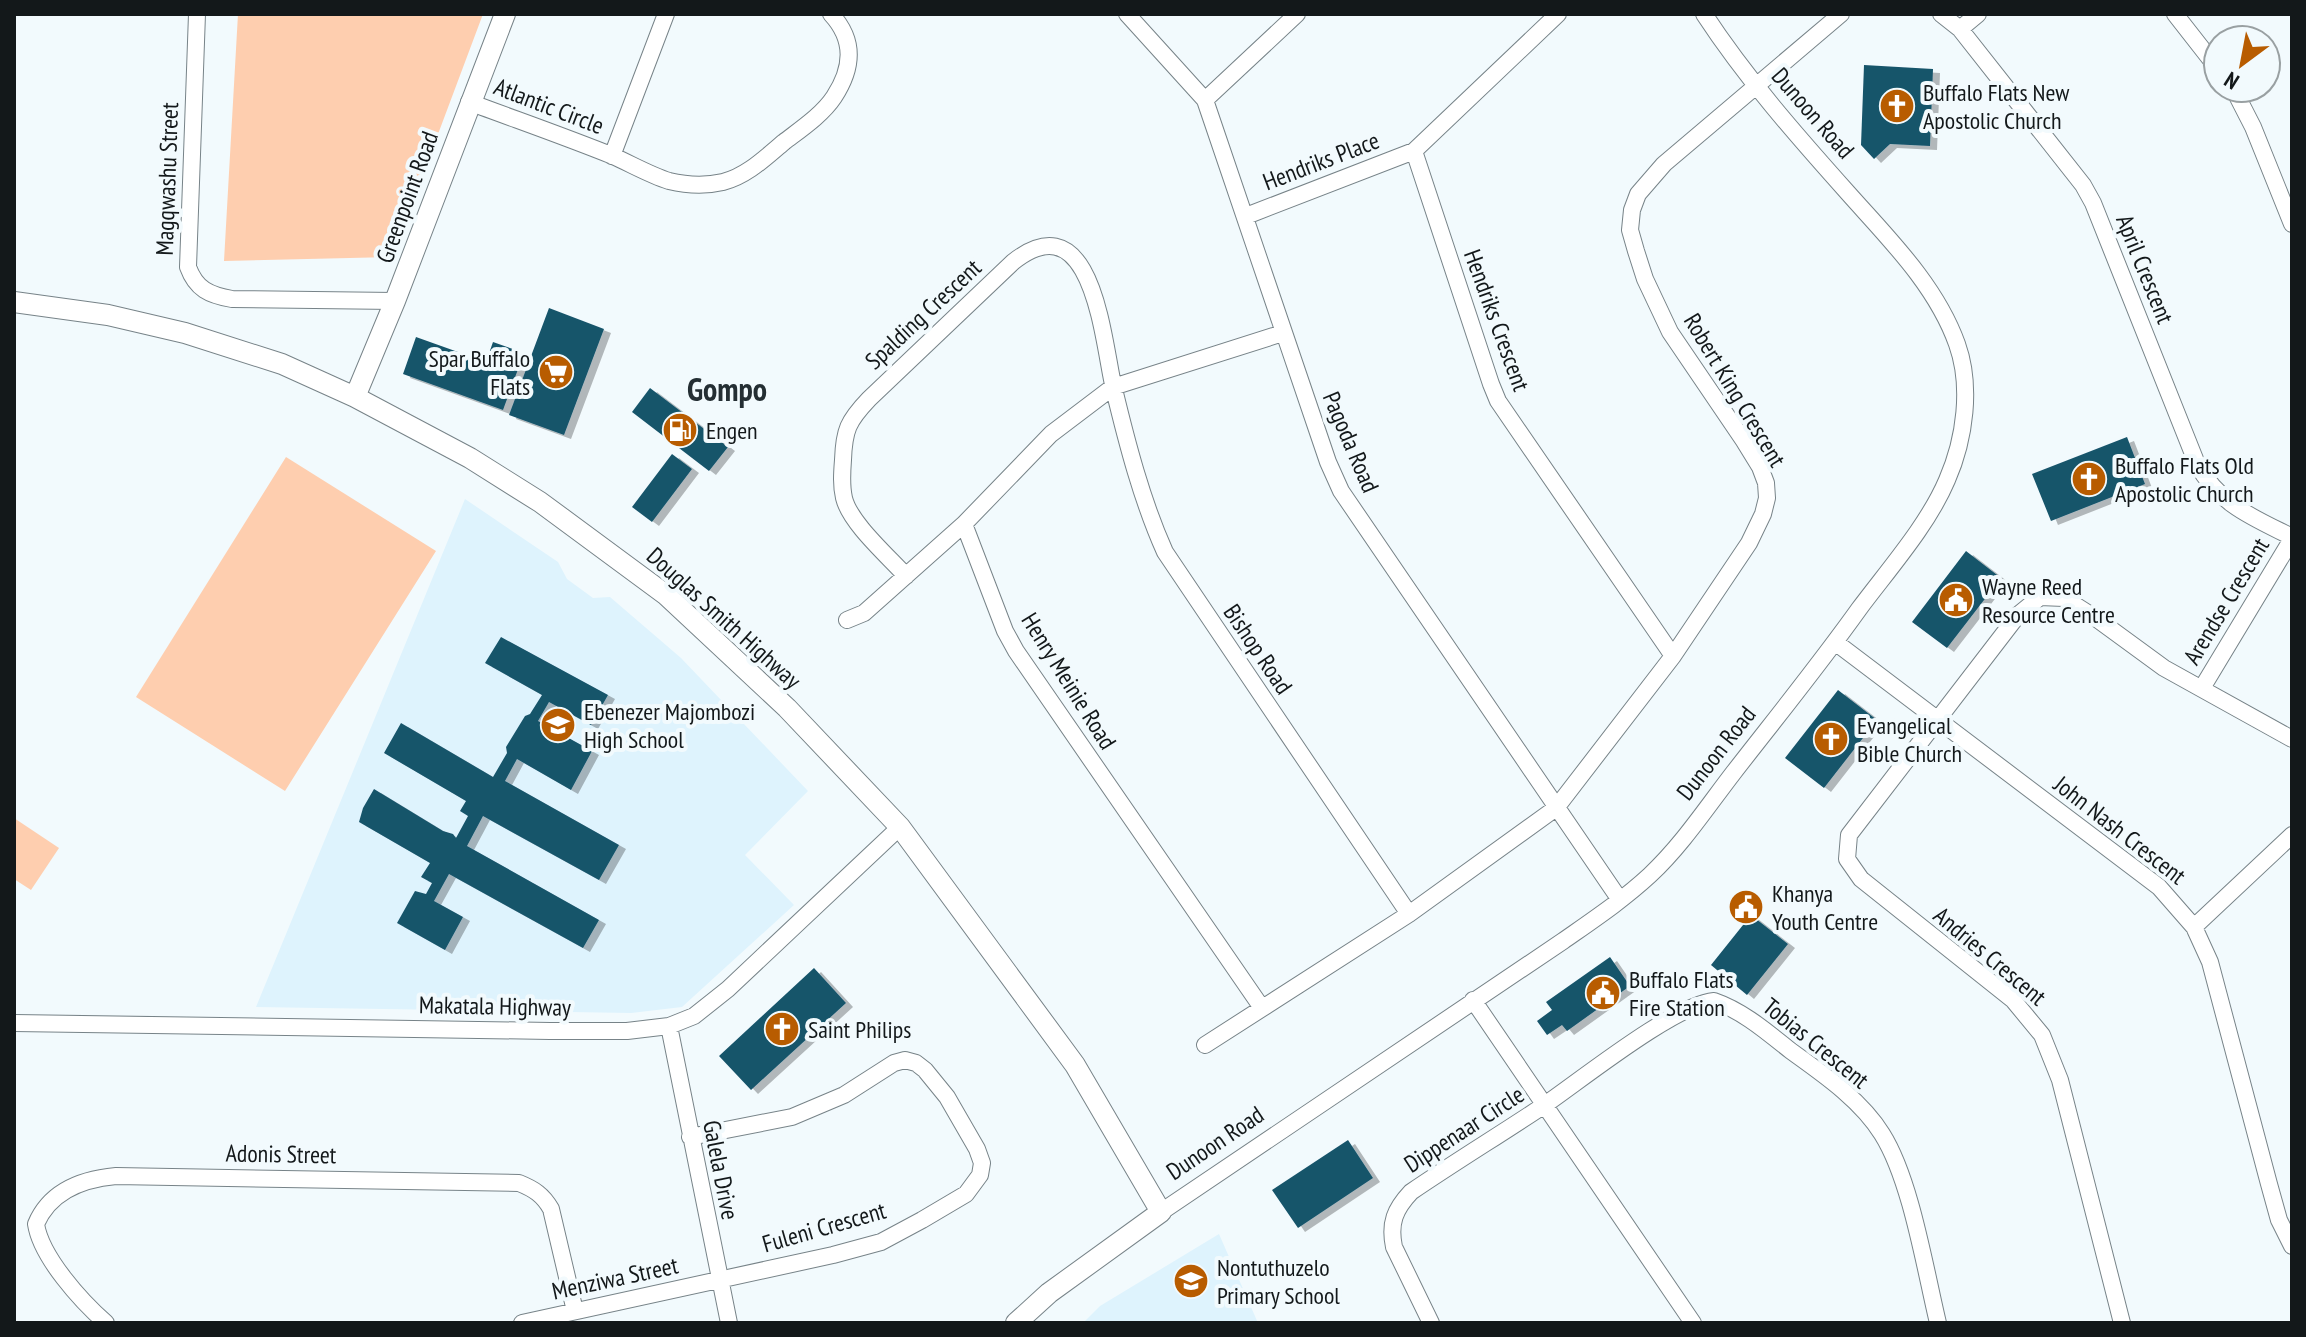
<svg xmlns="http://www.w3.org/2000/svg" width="2306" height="1337" viewBox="0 0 2306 1337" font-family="'PT Sans Narrow',sans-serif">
  <defs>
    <filter id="shadow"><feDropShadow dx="7" dy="4" stdDeviation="0" flood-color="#0004"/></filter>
  </defs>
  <rect width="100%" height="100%" fill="#f2fafd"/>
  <path fill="#def3fd" d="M465 499 558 562 567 579 593 598 610 597 681 658 808 791 745 855 794 905 682 1007 631 1013 256 1007Z
    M1219 1234 1258 1323H1083L1100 1306Z"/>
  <path fill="#feceaf" d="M238 14H483L392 257 224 261Z
    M286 457 436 551 285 791 136 697Z
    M14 818 59 848 31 890 14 879Z"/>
  <path fill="#19546b" filter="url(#shadow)" d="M1864 65 1933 69 1930 146 1890 144 1874 159 1861 145Z
    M549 308 604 329 564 435 509 415Z
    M416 337 486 362 493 342 524 353 503 410 403 374Z
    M650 388 728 447 709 471 632 412Z
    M2127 437 2145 484 2051 521 2032 474Z
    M672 454 692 469 652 522 632 507Z
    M1966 551 2001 578 1947 648 1912 622Z
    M501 637 608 695 591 725 549 702 538 721 592 751 571 790 517 759 505 781 619 845 599 880 483 816 467 846 599 920 583 948 449 874 434 901 463 917 445 950 397 923 415 891 426 894 432 883 421 877 430 863 359 822 363 808 374 789 443 831 453 834 456 838 468 816 460 811 466 801 384 753 401 723 493 777 507 753 506 747 525 716 530 714 542 695 485 663Z
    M1838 690 1877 720 1824 788 1785 758Z
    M1751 915 1788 944 1747 995 1711 965Z
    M1610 957 1630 986 1567 1031 1562 1025 1547 1035 1537 1021 1552 1010 1546 1002Z
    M814 968 846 1003 751 1090 719 1056Z
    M1348 1140 1373 1178 1298 1228 1272 1190Z"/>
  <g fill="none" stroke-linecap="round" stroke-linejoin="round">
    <defs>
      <path id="minor" d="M197 14 188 267C196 289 209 295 232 299L395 301
        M1127 14 1205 100 1328 462 1341 491 1620 900
        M1558 14 1414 151 1491 384 1498 401 1673 656
        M1941 14 1960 29 2083 185 2093 203 2197 464C2220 505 2252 517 2292 537
        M2175 14 2218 69
        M1960 29 1978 14
        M2233 88 2253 127 2292 224
        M1205 100 1297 14
        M469 102C517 120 566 137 613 156 631 164 650 175 669 181 686 185 706 186 723 182 747 176 766 157 784 142 801 129 822 115 834 97 853 68 855 40 831 14
        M612 156 666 14
        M1246 216 1414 151
        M906 576C888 556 850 523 844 498 841 485 842 473 843 460 844 430 848 421 869 399L1013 262C1094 198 1103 344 1114 389 1127 443 1142 501 1165 552L1409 914
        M847 620 864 613 964 524
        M1835 642 2159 887 2194 927 2210 962 2269 1184 2279 1220 2292 1246
        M2202 688 2292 539
        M2194 927 2292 835
        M1473 1000 1693 1323
        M1262 1008 1016 651 1005 631 964 524 1051 434 1113 387 1283 333
        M14 1023 550 1031H627L669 1026 694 1016 728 989 900 827
        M669 1026 729 1323
        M1205 1045 1409 914 1556 808 1673 656 1749 543 1763 514 1767 498 1766 483 1760 467 1744 441 1670 332 1645 279 1636 251 1630 230 1632 210 1638 194 1664 164 1841 14
        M1161 1212 1563 941C1593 920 1623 900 1650 875 1682 845 1707 807 1734 772 1776 718 1819 665 1859 609 1888 570 1928 525 1947 480 1965 439 1972 386 1957 344 1936 285 1888 238 1848 193 1797 136 1746 78 1704 14
        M106 1323C81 1301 41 1257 36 1224 50 1191 83 1179 116 1176L519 1183C534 1189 543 1195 551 1209L575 1311
        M522 1323 833 1255 881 1242 922 1220 966 1194 980 1175 982 1163 977 1149 947 1097 925 1070 916 1063 905 1060 894 1063 844 1095 792 1117 690 1137
        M1431 1323 1394 1247C1389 1223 1395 1209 1411 1192 1455 1162 1501 1134 1546 1104 1581 1080 1676 1004 1714 1001 1743 1011 1767 1032 1791 1051 1823 1074 1861 1100 1882 1134 1911 1180 1925 1269 1938 1323
        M2122 1323 2060 1080 2042 1035 2013 1000 1861 879 1847 859 1849 835 2018 615 2040 597 2064 598 2097 619 2164 668 2292 739"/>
      <path id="tertiary" d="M14 302 108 315 185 333 282 364 355 397 470 458 540 502 666 595 787 708 900 827 1075 1065 1161 1212 1049 1293 1016 1323
        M355 397 395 301 505 14"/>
    </defs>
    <use href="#minor" stroke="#778388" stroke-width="18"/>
    <use href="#tertiary" stroke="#778388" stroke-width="22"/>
    <use href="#minor" stroke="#fff" stroke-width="16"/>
    <use href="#tertiary" stroke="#fff" stroke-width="20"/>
  </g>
  <defs>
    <symbol id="church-disc" viewBox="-11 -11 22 22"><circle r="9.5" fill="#b85c00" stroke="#f2fafd"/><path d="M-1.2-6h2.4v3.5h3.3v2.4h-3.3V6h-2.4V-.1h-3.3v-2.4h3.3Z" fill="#fff"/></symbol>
    <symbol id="supermarket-disc" viewBox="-11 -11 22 22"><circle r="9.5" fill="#b85c00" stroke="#f2fafd"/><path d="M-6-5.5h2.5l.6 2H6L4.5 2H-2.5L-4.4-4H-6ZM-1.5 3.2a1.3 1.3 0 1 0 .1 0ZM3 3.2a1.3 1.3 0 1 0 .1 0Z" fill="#fff"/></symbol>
    <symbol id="fuel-disc" viewBox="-11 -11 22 22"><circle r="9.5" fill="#b85c00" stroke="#f2fafd"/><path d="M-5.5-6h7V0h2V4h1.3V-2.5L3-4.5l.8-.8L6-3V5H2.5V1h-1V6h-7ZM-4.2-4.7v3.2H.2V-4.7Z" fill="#fff"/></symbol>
    <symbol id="civic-disc" viewBox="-11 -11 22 22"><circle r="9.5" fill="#b85c00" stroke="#f2fafd"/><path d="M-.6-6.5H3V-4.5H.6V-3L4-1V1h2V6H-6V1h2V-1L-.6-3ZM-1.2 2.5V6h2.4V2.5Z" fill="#fff"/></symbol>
    <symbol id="school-disc" viewBox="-11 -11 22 22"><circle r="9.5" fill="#b85c00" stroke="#f2fafd"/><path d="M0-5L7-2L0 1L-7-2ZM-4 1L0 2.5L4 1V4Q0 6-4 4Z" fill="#fff"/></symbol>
  </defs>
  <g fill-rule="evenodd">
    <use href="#church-disc" x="1877" y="86" width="40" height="40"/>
    <use href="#supermarket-disc" x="536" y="352" width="40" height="40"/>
    <use href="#fuel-disc" x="660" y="410" width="40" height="40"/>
    <use href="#church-disc" x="2069" y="459" width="40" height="40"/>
    <use href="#civic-disc" x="1936" y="580" width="40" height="40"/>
    <use href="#school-disc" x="538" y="705" width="40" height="40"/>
    <use href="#church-disc" x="1811" y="719" width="40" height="40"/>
    <use href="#civic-disc" x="1726" y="887" width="40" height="40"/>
    <use href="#civic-disc" x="1583" y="973" width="40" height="40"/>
    <use href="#church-disc" x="762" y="1009" width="40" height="40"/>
    <use href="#school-disc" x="1171" y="1261" width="40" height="40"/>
  </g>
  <g text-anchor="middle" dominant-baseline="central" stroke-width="8" stroke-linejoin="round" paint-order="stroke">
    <g font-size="24" fill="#13181a" stroke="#f2fafd" text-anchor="start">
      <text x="1923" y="92">Buffalo Flats New<tspan x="1923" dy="28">Apostolic Church</tspan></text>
      <text x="530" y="358" text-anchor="end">Spar Buffalo<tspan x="530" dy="28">Flats</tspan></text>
      <text x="706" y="430">Engen</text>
      <text x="2115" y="465">Buffalo Flats Old<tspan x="2115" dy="28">Apostolic Church</tspan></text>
      <text x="1982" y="586">Wayne Reed<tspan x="1982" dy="28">Resource Centre</tspan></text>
      <text x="584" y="711">Ebenezer Majombozi<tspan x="584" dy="28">High School</tspan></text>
      <text x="1857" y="725">Evangelical<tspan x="1857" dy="28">Bible Church</tspan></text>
      <text x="1772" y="893">Khanya<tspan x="1772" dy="28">Youth Centre</tspan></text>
      <text x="1629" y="979">Buffalo Flats<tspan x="1629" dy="28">Fire Station</tspan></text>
      <text x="808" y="1029">Saint Philips</text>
      <text x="1217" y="1267">Nontuthuzelo<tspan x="1217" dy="28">Primary School</tspan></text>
    </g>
    <g font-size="24" fill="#13181a" stroke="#f2fafd">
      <text transform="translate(549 106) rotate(21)">Atlantic Circle</text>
      <text transform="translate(1813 113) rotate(49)">Dunoon Road</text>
      <text transform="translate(1321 161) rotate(-21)">Hendriks Place</text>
      <text transform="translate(167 179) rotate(-88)">Magqwashu Street</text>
      <text transform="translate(407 197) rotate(-70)">Greenpoint Road</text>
      <text transform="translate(2145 269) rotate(68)">April Crescent</text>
      <text transform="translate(923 314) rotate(-43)">Spalding Crescent</text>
      <text transform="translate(1497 320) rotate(70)">Hendriks Crescent</text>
      <text transform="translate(1735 390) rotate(59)">Robert King Crescent</text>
      <text transform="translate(1351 442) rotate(67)">Pagoda Road</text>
      <text transform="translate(2226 601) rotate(-59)">Arendse Crescent</text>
      <text transform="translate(724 618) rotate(42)">Douglas Smith Highway</text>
      <text transform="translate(1258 649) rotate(56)">Bishop Road</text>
      <text transform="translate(1069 681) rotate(58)">Henry Meinie Road</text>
      <text transform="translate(1716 753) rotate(-52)">Dunoon Road</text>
      <text transform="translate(2120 830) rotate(38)">John Nash Crescent</text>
      <text transform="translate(1990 956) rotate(40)">Andries Crescent</text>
      <text transform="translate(495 1006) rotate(1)">Makatala Highway</text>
      <text transform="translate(1816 1043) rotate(39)">Tobias Crescent</text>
      <text transform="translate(1464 1129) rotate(-33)">Dippenaar Circle</text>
      <text transform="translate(1215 1143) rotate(-34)">Dunoon Road</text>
      <text transform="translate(281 1154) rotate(1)">Adonis Street</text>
      <text transform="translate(721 1170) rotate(79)">Galela Drive</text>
      <text transform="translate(824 1227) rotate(-16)">Fuleni Crescent</text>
      <text transform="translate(615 1278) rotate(-12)">Menziwa Street</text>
    </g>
    <g font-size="32" font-weight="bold" fill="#242e33" stroke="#f2fafd">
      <text x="727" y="389">Gompo</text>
    </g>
  </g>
  <rect width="2306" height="1337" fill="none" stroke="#13181a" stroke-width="32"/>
  <g transform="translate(2242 64) rotate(212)"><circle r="38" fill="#f2fafd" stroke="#99a0a2" stroke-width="2"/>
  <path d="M0-6L14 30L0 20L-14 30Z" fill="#b85c00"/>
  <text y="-12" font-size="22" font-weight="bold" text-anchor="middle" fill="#13181a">N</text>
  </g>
</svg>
